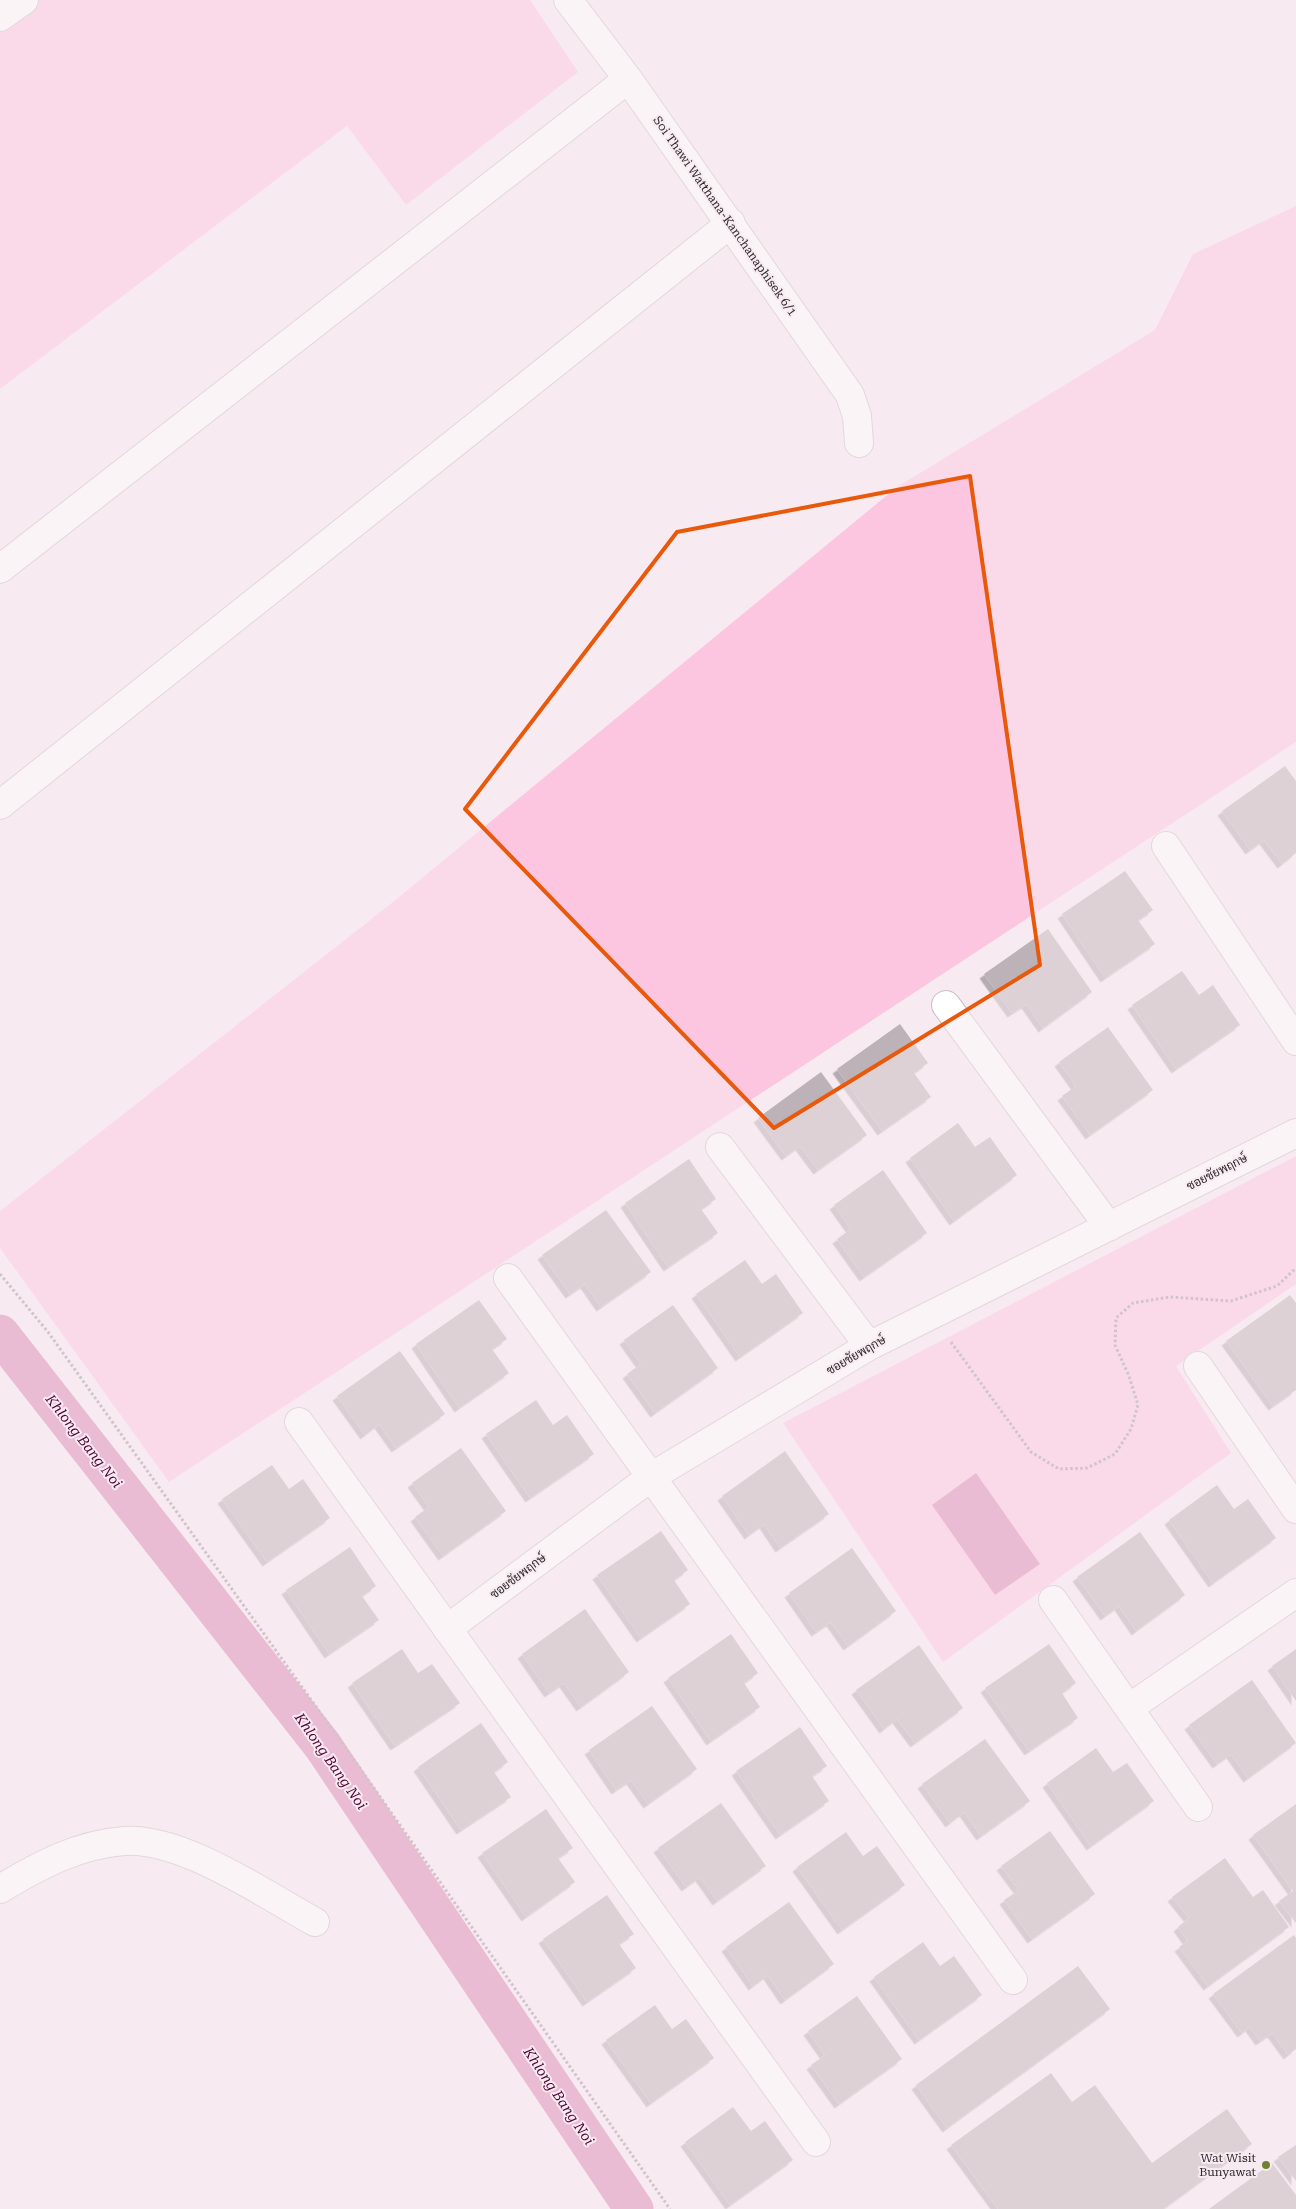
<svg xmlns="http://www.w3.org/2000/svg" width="1296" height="2209" viewBox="0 0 1296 2209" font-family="'Roboto Serif',Sarabun,serif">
  <defs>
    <filter id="shadow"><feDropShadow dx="-4.5" dy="4.5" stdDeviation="0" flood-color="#0004"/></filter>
  </defs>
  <rect width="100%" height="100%" fill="#f7ebf1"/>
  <path fill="#fdc6e0" d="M0 0H530L578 72 406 205 347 126 0 389Z
    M1296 206V742L169 1482 0 1248V1211L388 906 897 487 1155 330 1193 254Z
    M1296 1156V1284L1176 1366 1231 1453 943 1662 783 1423Z"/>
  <path fill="#d984b0" d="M976 1473 1040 1564 995 1595 932 1505Z"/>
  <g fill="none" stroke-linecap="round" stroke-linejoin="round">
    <path stroke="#d984b0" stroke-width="39" d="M0 1334 323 1746 634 2209"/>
  </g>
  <path fill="#bdb2b7" filter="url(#shadow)" d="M1285 766 1296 781V853L1282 864 1264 840 1250 850 1222 811Z
    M1125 871 1153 910 1138 920 1155 944 1105 978 1062 914Z
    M1048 929 1092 992 1043 1028 1026 1004 1012 1013 984 974Z
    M1182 971 1199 995 1213 985 1240 1025 1176 1069 1132 1005Z
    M900 1024 928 1063 914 1073 931 1097 882 1131 837 1069Z
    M1108 1027 1153 1090 1090 1135 1062 1096 1076 1086 1059 1062Z
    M821 1072 867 1135 818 1170 800 1146 786 1156 758 1118Z
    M958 1123 975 1147 990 1137 1017 1175 954 1221 910 1158Z
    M689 1159 716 1199 701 1209 718 1233 668 1267 625 1203Z
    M883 1170 927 1233 864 1277 837 1239 851 1229 834 1205Z
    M606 1210 651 1272 601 1307 585 1284 570 1294 542 1255Z
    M745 1260 762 1284 776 1274 803 1313 740 1357 696 1294Z
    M1290 1295 1296 1303V1390L1273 1406 1226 1341Z
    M479 1300 507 1339 492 1349 509 1373 459 1408 416 1344Z
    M673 1305 718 1368 655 1413 627 1374 641 1364 624 1340Z
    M400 1351 445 1414 396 1448 379 1424 365 1435 337 1396Z
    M536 1400 553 1425 567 1415 594 1454 530 1498 486 1434Z
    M461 1448 506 1511 443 1556 415 1517 429 1507 412 1483Z
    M785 1451 829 1514 780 1548 764 1524 749 1535 722 1496Z
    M272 1465 289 1489 303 1479 330 1518 267 1562 222 1499Z
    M1217 1485 1234 1509 1248 1499 1276 1538 1213 1583 1169 1520Z
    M661 1531 688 1570 674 1580 690 1604 641 1638 597 1575Z
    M1140 1532 1185 1595 1136 1631 1119 1606 1105 1616 1077 1577Z
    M350 1547 376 1586 362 1596 379 1620 329 1654 286 1590Z
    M852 1548 896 1611 848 1646 831 1622 816 1632 789 1593Z
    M585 1609 629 1672 581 1707 564 1683 549 1693 522 1654Z
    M731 1634 758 1673 744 1683 760 1707 711 1741 668 1678Z
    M1049 1644 1076 1683 1062 1693 1078 1718 1029 1751 985 1688Z
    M919 1645 963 1708 915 1743 897 1719 884 1729 856 1690Z
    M402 1649 418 1673 432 1664 460 1703 395 1746 352 1683Z
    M1296 1649V1701L1272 1666Z
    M1252 1680 1296 1743 1248 1778 1231 1754 1217 1764 1189 1725Z
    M652 1706 697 1769 648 1804 631 1780 616 1790 589 1750Z
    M481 1723 508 1762 494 1772 511 1797 461 1830 418 1767Z
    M800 1727 827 1766 812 1776 829 1801 780 1835 736 1771Z
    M985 1739 1030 1801 981 1836 964 1812 950 1823 922 1784Z
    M1096 1748 1113 1772 1127 1763 1154 1801 1091 1846 1047 1783Z
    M721 1803 766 1866 717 1901 700 1877 686 1887 658 1848Z
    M1296 1804V1923L1279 1901 1293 1891 1253 1835Z
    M546 1809 573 1848 558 1858 575 1882 526 1917 482 1853Z
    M1050 1831 1095 1894 1032 1939 1004 1900 1019 1890 1001 1866Z
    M846 1832 863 1856 877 1846 905 1885 842 1930 797 1867Z
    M1225 1858 1253 1897 1263 1890 1289 1927 1208 1986 1179 1947 1188 1941 1178 1927 1189 1918 1172 1897Z
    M607 1895 634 1934 619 1944 636 1968 587 2002 543 1939Z
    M789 1902 834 1964 785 2000 768 1975 753 1986 726 1947Z
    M1294 1935 1296 1938V2049L1288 2055 1272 2033 1260 2041 1250 2027 1242 2033 1213 1994Z
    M923 1942 940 1966 954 1956 982 1995 919 2040 874 1977Z
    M1078 1966 1110 2009 947 2128 916 2085Z
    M857 1996 902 2059 839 2104 811 2065 825 2055 808 2031Z
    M655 2005 672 2029 686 2019 714 2058 651 2103 606 2040Z
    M1051 2073 1072 2102 1095 2085 1152 2163 1227 2109 1252 2144 1163 2209H998L951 2145Z
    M733 2107 751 2131 765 2121 793 2160 730 2205 685 2142Z
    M1296 2145V2181L1278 2157Z
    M1272 2163 1296 2195V2209H1209Z"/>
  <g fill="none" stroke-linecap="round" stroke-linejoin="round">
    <defs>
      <path id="minor" d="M568 0 628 79 850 395 857 416 859 443
        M0 17 24 0
        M0 569 628 79
        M0 805 731 223
        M1166 846 1296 1041
        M946 1005 1109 1227
        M720 1147 869 1346
        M508 1278 1013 1980
        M1198 1366 1296 1509
        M299 1422 816 2142
        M1053 1600 1198 1807
        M447 1629 651 1477 869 1346 1296 1133
        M1129 1708 1296 1593
        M0 1889C38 1866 79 1844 124 1841 182 1837 264 1894 315 1922"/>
    </defs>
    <use href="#minor" stroke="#c9bec3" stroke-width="30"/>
    <path stroke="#9f969b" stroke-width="3" stroke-dasharray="2.5 2.5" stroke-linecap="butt" d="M0 1274 48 1332 357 1764 670 2209
      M951 1342 1031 1452 1059 1469 1087 1468 1115 1454 1131 1429 1138 1405 1129 1376 1115 1345 1116 1318 1133 1303 1170 1297 1231 1301 1277 1286 1296 1268"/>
    <use href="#minor" stroke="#fff" stroke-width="28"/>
  </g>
  <path d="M0 0H1296V2209H0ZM970 476 1040 965 774 1128 465 809 677 532Z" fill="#f7ebf1" fill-opacity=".55" fill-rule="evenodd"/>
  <path fill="none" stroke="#e8590c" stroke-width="4" stroke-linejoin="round" d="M970 476 1040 965 774 1128 465 809 677 532Z"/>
  <circle fill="#708231" stroke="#f7ebf1" stroke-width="2" cx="1266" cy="2165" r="5"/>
  <g text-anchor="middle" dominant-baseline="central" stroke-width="4" stroke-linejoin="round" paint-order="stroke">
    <g font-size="12" fill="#2e2a2c" stroke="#f7ebf1">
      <text transform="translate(725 216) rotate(55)">Soi Thawi Watthana-Kanchanaphisek 6/1</text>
      <text transform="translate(1217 1172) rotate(-27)">ซอยชัยพฤกษ์</text>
      <text transform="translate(856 1355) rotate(-30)">ซอยชัยพฤกษ์</text>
      <text transform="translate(518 1576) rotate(-37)">ซอยชัยพฤกษ์</text>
    </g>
    <g font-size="12" fill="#2e2a2c" stroke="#f7ebf1" text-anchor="end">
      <text x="1256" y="2158">Wat Wisit<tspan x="1256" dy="14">Bunyawat</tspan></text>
    </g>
    <g font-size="14" font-style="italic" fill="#4f0234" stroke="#f7ebf1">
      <text transform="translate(84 1441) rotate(52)">Khlong Bang Noi</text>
      <text transform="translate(331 1761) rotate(55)">Khlong Bang Noi</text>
      <text transform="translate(559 2096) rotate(56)">Khlong Bang Noi</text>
    </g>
  </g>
</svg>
